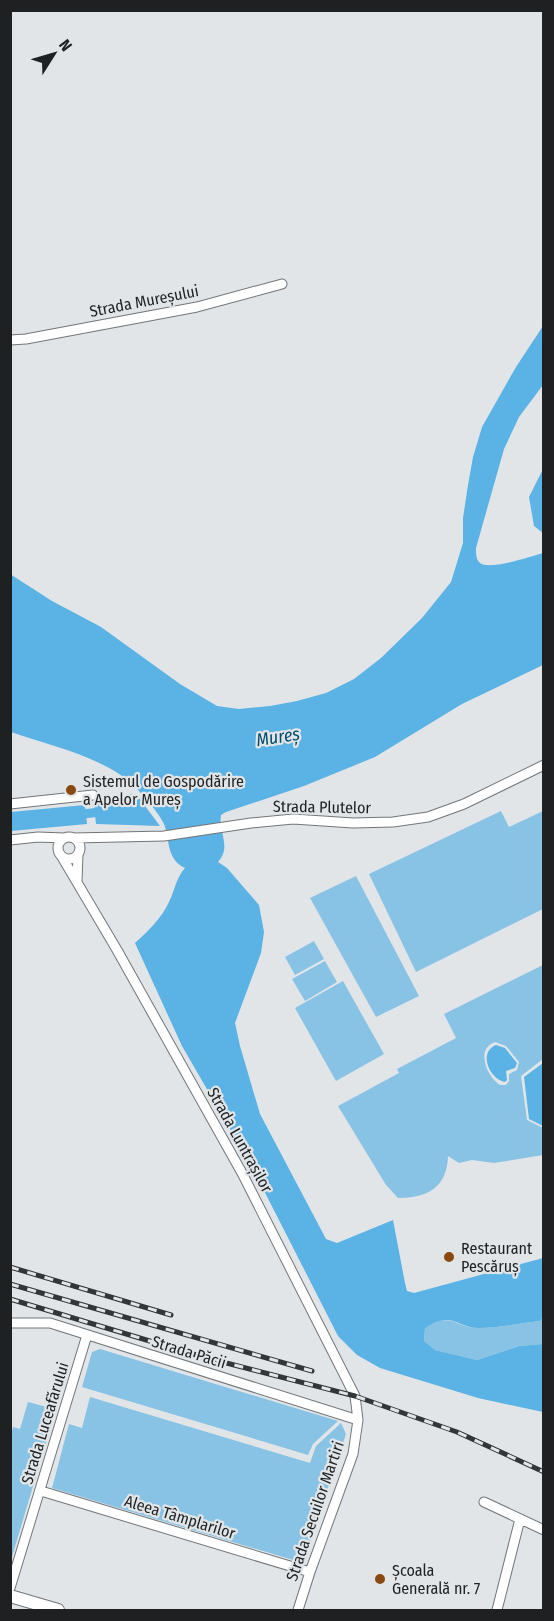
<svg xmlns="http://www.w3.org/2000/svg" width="554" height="1621" viewBox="0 0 554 1621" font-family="'Fira Sans Condensed',sans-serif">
  <rect width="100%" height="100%" fill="#e1e5e8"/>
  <path fill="#88c2e5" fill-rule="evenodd" d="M501 811 509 827 543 811V909L416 972 369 874Z
    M356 876 419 996 376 1017 310 898Z
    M314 941 324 959 295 975 285 957Z
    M325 961 337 982 305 1001 292 979Z
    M543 965V1059L521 1076 527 1120 543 1128V1155L494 1163 472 1160 459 1163 448 1156C447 1187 428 1198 398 1198L386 1185 338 1106 399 1073 397 1069 456 1038 444 1014ZM495 1042 506 1046 519 1062 517 1070 509 1074V1081L506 1085H500C487 1077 475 1049 495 1042Z
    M343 981 384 1054 336 1081 295 1008Z
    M543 1318V1344L519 1346 477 1360 435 1350 424 1341 425 1327C451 1311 457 1328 479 1328 499 1328 520 1323 540 1321Z
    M100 1349 338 1421 313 1444 308 1455 82 1387 92 1352Z
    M90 1397 310 1463 316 1446 341 1423 346 1434 303 1563 52 1488 69 1424 82 1428Z
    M28 1402 54 1409 55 1413 11 1560V1435L13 1427 20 1429Z"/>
  <path fill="#5eb4e6" d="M543 469V533L534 526 529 497Z"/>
  <path fill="#5bb2e4" d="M543 326V385L519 417 504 449 476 548C476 553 476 559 479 562 486 572 532 556 543 553V665L462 704 375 757 304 786 226 812 221 815C218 832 232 847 218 862L227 868 259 905 264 932 261 953 235 1023 240 1046 260 1114 326 1239 337 1243 393 1220 405 1283 407 1291 414 1293 543 1258V1318L540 1321C520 1323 499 1328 479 1328 457 1328 452 1310 425 1328L424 1341 435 1350 477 1360 519 1346 543 1344V1412L478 1398 380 1368 357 1355 338 1336 252 1167 182 1046 135 943C148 931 161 919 169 902 175 890 176 878 185 868 166 859 170 840 164 824 160 815 146 798 139 791 110 758 51 746 11 732L10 574 52 601 101 627 180 684 217 706 239 709 270 706 297 701 326 693 354 679 381 658 422 618 451 582 463 543V518L468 485 473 457 482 427 516 367Z
    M131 794 135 796 136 794 160 826 96 824 94 805Z
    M85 805 87 824 11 831V812Z
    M496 1045 505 1048 517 1063 515 1068 506 1071 507 1080 505 1082C489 1079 478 1052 496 1045Z
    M543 1063V1126L529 1119 524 1077Z"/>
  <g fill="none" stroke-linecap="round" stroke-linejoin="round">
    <path stroke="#5bb2e4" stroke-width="9" d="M76 815 107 811"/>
    <defs>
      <path id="minor" d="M10 340 26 339 197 307 282 284
        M10 804 93 795
        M58 848a11 11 0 1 1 22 0a11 11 0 1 1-22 0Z
        M74 838 164 836 251 823 293 819 353 823 393 822 428 817 464 804 544 765
        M10 840 38 837 64 838
        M62 857 117 950 242 1173 355 1396 358 1420 353 1454 310 1572 298 1610
        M77 882 78 854
        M10 1323H50L358 1420
        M41 1491 310 1572
        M484 1502 544 1530
        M10 1588 87 1335
        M497 1610 520 1519"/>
      <path id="major" d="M10 1596 58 1610"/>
    </defs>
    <use href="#minor" stroke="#727678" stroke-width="11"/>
    <use href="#major" stroke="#727678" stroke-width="14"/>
    <use href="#minor" stroke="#fff" stroke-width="9"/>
    <use href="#major" stroke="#fff" stroke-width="12"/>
    <defs>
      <path id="rail" d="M10 1267 171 1315
        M10 1284 312 1371
        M10 1299 203 1357 355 1396 457 1432 544 1472"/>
    </defs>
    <use href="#rail" stroke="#333637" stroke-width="5"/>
    <use href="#rail" stroke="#e1e5e8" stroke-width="3" stroke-dasharray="9" stroke-linecap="butt"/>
  </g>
  <g fill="#894911" stroke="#e1e5e8" stroke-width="2">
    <circle cx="71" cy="790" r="6"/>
    <circle cx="449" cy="1257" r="6"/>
    <circle cx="380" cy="1579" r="6"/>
  </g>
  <g text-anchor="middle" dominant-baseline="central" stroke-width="4.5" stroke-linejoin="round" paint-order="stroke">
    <g font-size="16" fill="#1e2021" stroke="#e1e5e8">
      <text transform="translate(144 301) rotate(-11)">Strada Mureșului</text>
      <text transform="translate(322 807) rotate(1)">Strada Plutelor</text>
      <text transform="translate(240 1140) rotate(61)">Strada Luntrașilor</text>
      <text transform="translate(189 1352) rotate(17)">Strada Păcii</text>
      <text transform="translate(45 1423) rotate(-73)">Strada Luceafărului</text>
      <text transform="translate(315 1511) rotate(-71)">Strada Secuilor Martiri</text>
      <text transform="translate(180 1517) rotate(17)">Aleea Tâmplarilor</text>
    </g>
    <g font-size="16" fill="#1e2021" stroke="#e1e5e8" text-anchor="start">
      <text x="83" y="781">Sistemul de Gospodărire<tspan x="83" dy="18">a Apelor Mureș</tspan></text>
      <text x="461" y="1248">Restaurant<tspan x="461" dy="18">Pescăruș</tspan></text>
      <text x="392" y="1570">Școala<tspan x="392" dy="18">Generală nr. 7</tspan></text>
    </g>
    <g font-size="18" font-style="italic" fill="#004c6c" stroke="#e1e5e8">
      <text transform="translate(278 737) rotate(-9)">Mureș</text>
    </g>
  </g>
  <rect width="554" height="1621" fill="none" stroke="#1e2021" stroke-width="24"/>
  <g transform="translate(54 54) rotate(53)" stroke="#e1e5e8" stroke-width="4.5" paint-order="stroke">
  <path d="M0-4.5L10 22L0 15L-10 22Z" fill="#1e2021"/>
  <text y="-9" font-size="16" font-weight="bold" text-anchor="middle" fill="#1e2021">N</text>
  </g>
</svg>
